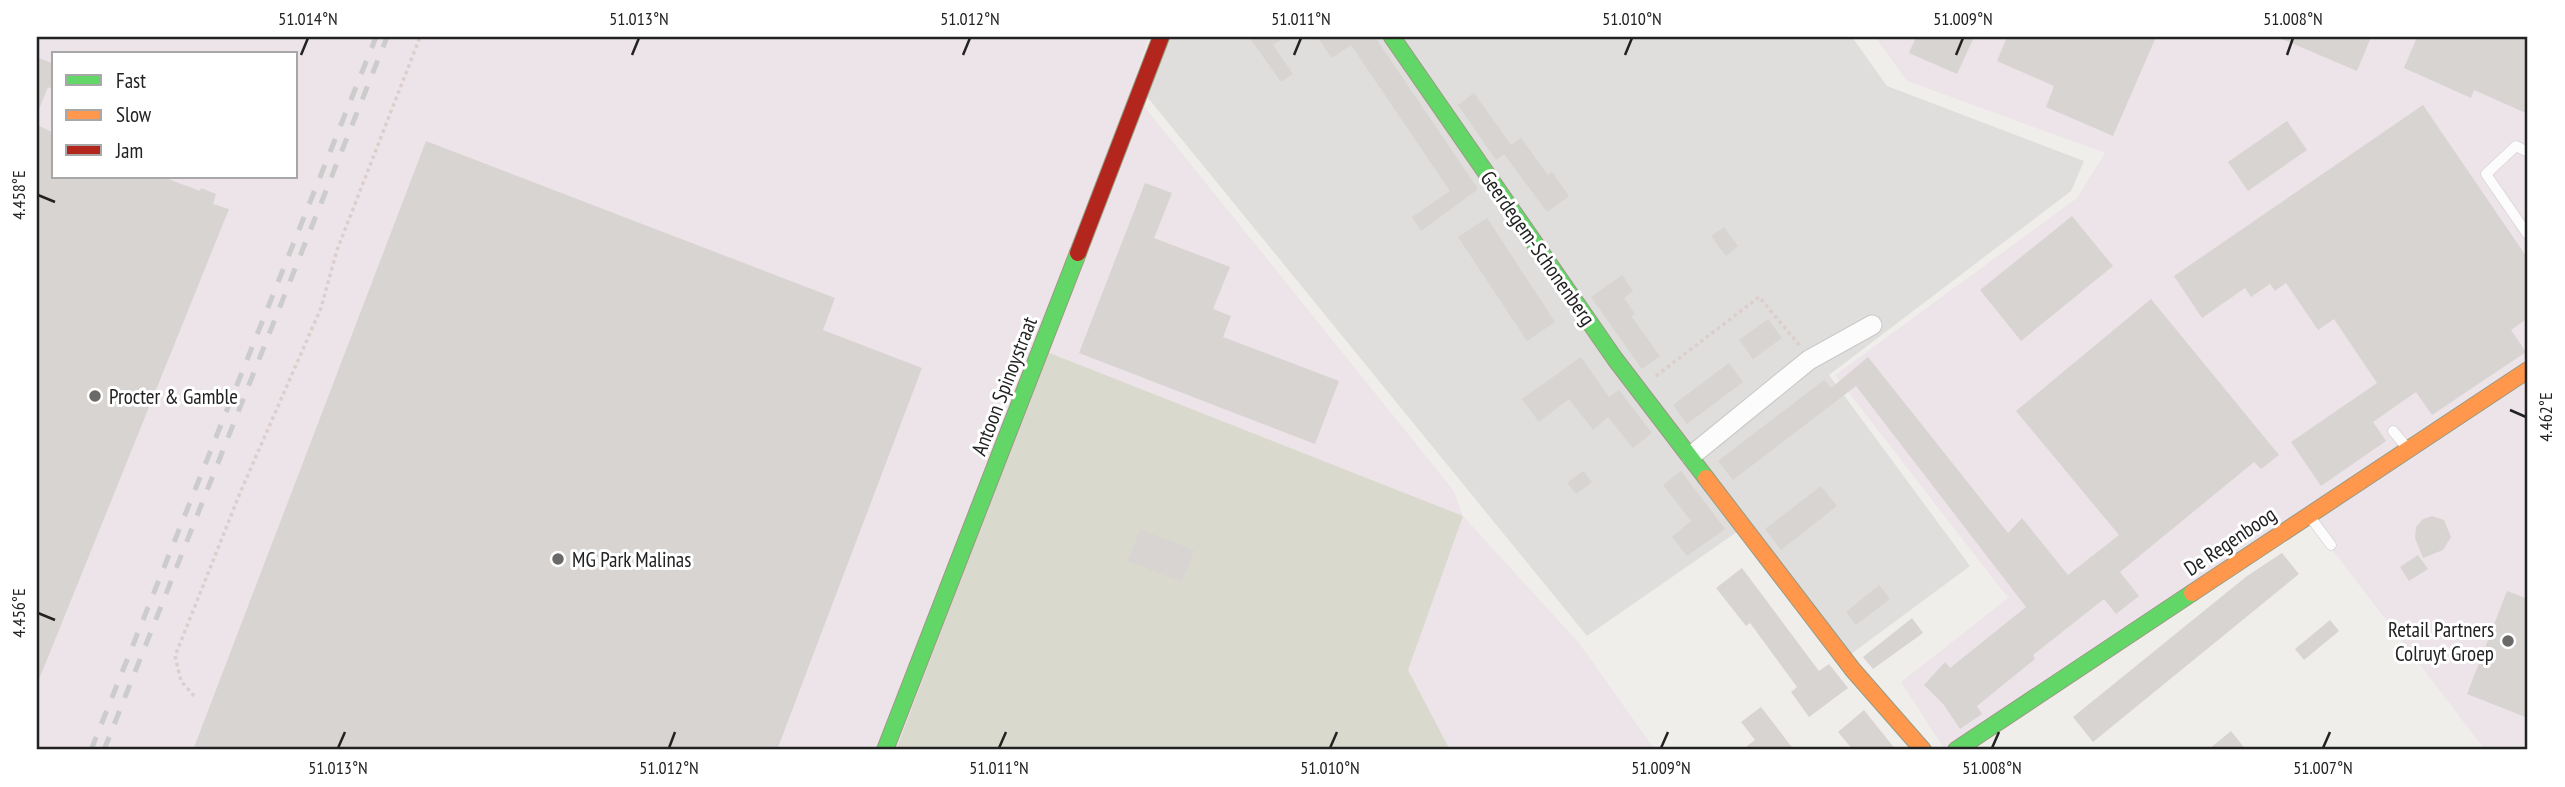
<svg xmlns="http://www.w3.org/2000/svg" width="2565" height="787" viewBox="0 0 2565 787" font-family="'PT Sans Narrow',sans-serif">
  <rect width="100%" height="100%" fill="#f0eeeb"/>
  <path fill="#dfdedc" d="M1162 37H1852L1887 86 2084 161 2071 191 1829 375 1970 566 1847 657 1747 525 1587 636 1144 93Z"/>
  <path fill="#ede4e9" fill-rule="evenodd" d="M37 37H1149L1131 90 1454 491 1463 516 1579 643 1655 750H37ZM54 54H296V177H54Z
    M1875 37H2528V750H2485L2302 510 1945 750 1901 682 2008 598 1835 375 2077 198 2105 153 1907 81Z"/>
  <path fill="#d9d9cd" d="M1047 352 1463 516 1408 670 1450 750H896Z"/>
  <path fill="#d7d4d2" d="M1249 37H1285L1273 45 1293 74 1281 82Z
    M1317 37H1375L1478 189 1421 231 1412 217 1450 191 1351 45 1332 58Z
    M1916 37H1974L1957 74 1909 53Z
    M2007 37H2156L2113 136 2046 107 2054 86 1997 61Z
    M2277 37H2371L2357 71Z
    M2417 37H2528V114L2474 90 2471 98 2404 68Z
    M37 57 54 64V90L48 87 37 114Z
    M1474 93 1511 145 1521 138 1548 175 1552 172 1569 196 1547 212 1504 154 1496 160 1458 105Z
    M2423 105 2528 259V318L2511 330 2526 352 2432 415 2416 392 2373 422 2386 441 2321 486 2291 442 2377 383 2334 319 2318 330 2286 283 2275 291 2270 284 2251 297 2245 288 2202 318 2174 276Z
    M2287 121 2307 150 2248 191 2228 162Z
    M37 125 54 133V177H163L200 191 201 188 216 194 213 204 229 209 38 682Z
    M426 141 835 298 823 330 922 368 777 750H193Z
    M1145 183 1172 193 1154 238 1230 267 1213 309 1231 316 1223 337 1339 381 1315 444 1079 353Z
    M2072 216 2113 266 2021 341 1980 290Z
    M1487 218 1555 322 1527 341 1458 237Z
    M1724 227 1738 246 1726 256 1711 236Z
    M1622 275 1633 291 1624 298 1635 314 1631 316 1660 356 1642 369 1591 297Z
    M2151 299 2279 455 2261 469 2254 462 2120 572 2139 596 2116 614 2104 599 2033 655 2035 659 1977 706 1982 714 1960 729 1944 705 1924 685 1945 662 1950 668 2026 607 1856 386 1733 480 1718 461 1824 380 1831 388 1868 357 2008 533 2022 518 2068 575 2119 535 2016 411Z
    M1768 319 1782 338 1753 359 1739 340Z
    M1581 357 1609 397 1619 390 1652 433 1633 448 1608 417 1593 430 1569 399 1539 422 1522 399Z
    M1729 363 1743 382 1687 424 1673 405Z
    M1583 471 1592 482 1576 494 1567 483Z
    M1681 471 1725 529 1687 556 1672 537 1691 521 1663 485Z
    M1821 486 1837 506 1781 550 1765 529Z
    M2432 516 2444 520 2451 537 2443 550 2423 558 2415 538 2416 527 2423 519Z
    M1140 529 1194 550 1182 582 1128 561Z
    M2282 553 2299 574 2093 742 2073 717 2247 576Z
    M2418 555 2428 569 2409 581 2400 567Z
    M1742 568 1819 671 1829 664 1848 688 1809 717 1791 692 1797 687 1750 623 1746 626 1716 588Z
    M1879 585 1890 599 1856 625 1846 612Z
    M2507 591 2528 599V718L2467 694Z
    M1912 618 1923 633 1873 669 1863 657Z
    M2330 620 2339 631 2304 660 2295 649Z
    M1761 707 1778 729 1794 750H1742L1755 740 1741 722Z
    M1864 710 1896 750H1853L1838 732Z
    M2231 731 2246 750H2208Z"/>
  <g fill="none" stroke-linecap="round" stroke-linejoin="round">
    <defs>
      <path id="lane" d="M2528 152 2516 146 2486 174 2528 235
        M2393 431 2408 449
        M2310 517 2331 545"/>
      <path id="street" d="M1691 456 1809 360 1872 325"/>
      <path id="fast" d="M1392 37 1615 359 1706 478
        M885 750 1078 253
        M1956 750 2192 593"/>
      <path id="slow" d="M1706 478 1853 670 1923 750
        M2192 593 2528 370"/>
      <path id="jam" d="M1078 253 1161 37"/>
    </defs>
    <use href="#lane" stroke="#c9c8c7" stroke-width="11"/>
    <use href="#street" stroke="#c9c8c7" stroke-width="21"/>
    <use href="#fast" stroke="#999a82" stroke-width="18"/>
    <use href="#slow" stroke="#999a82" stroke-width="18"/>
    <use href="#jam" stroke="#999a82" stroke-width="18"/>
    <path stroke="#dccecd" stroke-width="3.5" stroke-dasharray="3.5 3.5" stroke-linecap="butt" d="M1656 376 1759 297 1801 347
      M194 696 181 681 175 656 240 493 321 308 337 250 420 37"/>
    <use href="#lane" stroke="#fdfcfc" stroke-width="10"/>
    <use href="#street" stroke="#fdfcfc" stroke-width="19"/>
    <use href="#fast" stroke="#63d668" stroke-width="16"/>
    <use href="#slow" stroke="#ff974d" stroke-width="16"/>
    <use href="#jam" stroke="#b3261e" stroke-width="16"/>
    <path stroke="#ccc" stroke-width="5" stroke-dasharray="14 14" stroke-linecap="butt" d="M91 750 376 37
      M104 750 387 37"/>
  </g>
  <path fill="none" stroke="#222" stroke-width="2.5" d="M301 55 308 38M632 55 639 38M963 55 970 38M1294 55 1301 38M1625 55 1632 38M1956 55 1963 38M2287 55 2293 38M38 195 55 202M2510 410 2526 417M38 613 55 620M338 748 345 732M669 748 675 732M999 748 1006 732M1330 748 1337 732M1661 748 1668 732M1992 748 1999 732M2323 748 2330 732"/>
  <g fill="#6a6968" stroke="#fff" stroke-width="2.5">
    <circle cx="95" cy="396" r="7"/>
    <circle cx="558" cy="559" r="7"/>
    <circle cx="2508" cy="641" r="7"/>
  </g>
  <g text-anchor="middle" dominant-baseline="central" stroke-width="6" stroke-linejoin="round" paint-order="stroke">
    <g font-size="21" fill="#222" stroke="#fff">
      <text transform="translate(1538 248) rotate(55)">Geerdegem-Schonenberg</text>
      <text transform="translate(1004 386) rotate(-69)">Antoon Spinoystraat</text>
      <text transform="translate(2230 541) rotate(-34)">De Regenboog</text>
    </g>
    <g font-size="21" fill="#222" stroke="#fff" text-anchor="start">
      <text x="109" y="396">Procter &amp; Gamble</text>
      <text x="572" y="559">MG Park Malinas</text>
      <text x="2494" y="629" text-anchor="end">Retail Partners<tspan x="2494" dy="24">Colruyt Groep</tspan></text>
    </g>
  </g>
  <rect width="2565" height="787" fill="none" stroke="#ffffff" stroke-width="77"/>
  <rect x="52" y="52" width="245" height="126" fill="#ffffff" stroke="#a7a7a7" stroke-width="2"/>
  <rect x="66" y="75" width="35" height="10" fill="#63d668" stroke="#a7a7a7" stroke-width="2"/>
  <text x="116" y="88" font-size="21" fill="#222222">Fast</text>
  <rect x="66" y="110" width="35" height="10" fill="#ff974d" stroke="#a7a7a7" stroke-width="2"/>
  <text x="116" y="122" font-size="21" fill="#222222">Slow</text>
  <rect x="66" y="145" width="35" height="10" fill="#b3261e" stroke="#a7a7a7" stroke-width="2"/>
  <text x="116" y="158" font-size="21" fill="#222222">Jam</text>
  <rect x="38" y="38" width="2488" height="710" fill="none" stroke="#222" stroke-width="2.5"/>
  <g font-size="18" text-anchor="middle" fill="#222">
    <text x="308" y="25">51.014°N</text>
    <text x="639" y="25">51.013°N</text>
    <text x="970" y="25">51.012°N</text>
    <text x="1301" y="25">51.011°N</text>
    <text x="1632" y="25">51.010°N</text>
    <text x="1963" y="25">51.009°N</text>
    <text x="2293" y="25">51.008°N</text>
    <text transform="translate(19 195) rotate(-90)" y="6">4.458°E</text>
    <text transform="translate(2546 417) rotate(-90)" y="6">4.462°E</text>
    <text transform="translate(19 613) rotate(-90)" y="6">4.456°E</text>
    <text x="338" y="774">51.013°N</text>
    <text x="669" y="774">51.012°N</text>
    <text x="999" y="774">51.011°N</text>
    <text x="1330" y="774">51.010°N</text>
    <text x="1661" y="774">51.009°N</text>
    <text x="1992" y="774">51.008°N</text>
    <text x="2323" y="774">51.007°N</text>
  </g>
</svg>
